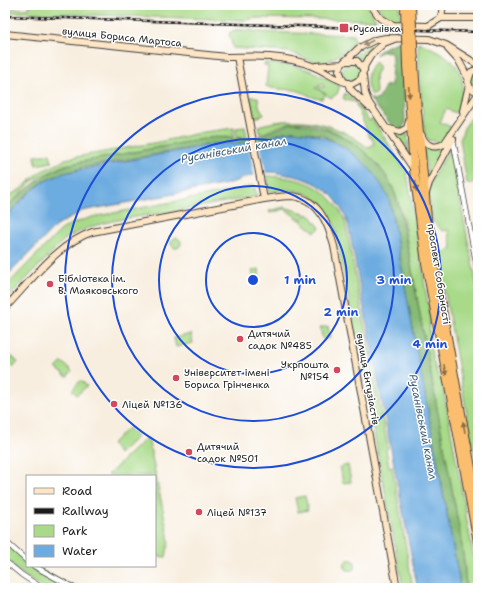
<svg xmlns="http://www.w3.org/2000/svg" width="483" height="593" viewBox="0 0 483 593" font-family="'Shantell Sans',sans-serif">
  <rect width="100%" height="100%" fill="#fff"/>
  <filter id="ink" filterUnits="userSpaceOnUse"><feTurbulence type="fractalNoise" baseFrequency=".025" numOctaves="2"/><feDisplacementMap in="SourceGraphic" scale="8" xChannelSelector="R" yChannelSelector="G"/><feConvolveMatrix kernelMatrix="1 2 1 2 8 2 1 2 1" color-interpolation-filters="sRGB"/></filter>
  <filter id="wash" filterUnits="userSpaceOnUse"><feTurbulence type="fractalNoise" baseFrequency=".012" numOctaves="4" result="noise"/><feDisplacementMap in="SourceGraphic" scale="16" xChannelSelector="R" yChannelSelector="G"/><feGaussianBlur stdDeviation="0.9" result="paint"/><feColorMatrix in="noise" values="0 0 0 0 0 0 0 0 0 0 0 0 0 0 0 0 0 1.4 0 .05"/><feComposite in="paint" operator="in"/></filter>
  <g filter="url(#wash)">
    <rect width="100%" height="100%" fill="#f8eedf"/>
    <path fill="#a8da89" stroke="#627b52" d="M29 5H367L376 20 255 18 245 20 5 12V8L29 9Z
      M376 5H399L401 21 386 17Z
      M234 30H251L257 32 353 35 355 42 339 55 323 64 309 60 289 52 233 48 229 33Z
      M382 41 368 54 363 62 362 59 353 57 368 46Z
      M418 42C454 57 474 71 456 113L446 109 440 122 451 127 447 137 439 145 438 142 428 140 425 134 420 85Z
      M265 62C275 66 285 63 295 66 311 69 326 78 340 86L337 94 331 98 318 89 319 87H325L322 84 315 88 326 94 322 99C309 98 306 92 295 90 285 89 275 90 266 86L268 66 264 65Z
      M375 62 379 68 375 75 376 94 372 95C364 87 366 69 375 62Z
      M342 72a9 9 0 1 1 18 0a9 9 0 1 1-18 0Z
      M478 71V90L471 83V77Z
      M345 93 355 100 369 121 372 119 407 172 430 318C428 336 431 368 442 381L475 565 477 588H466L463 553 403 219C399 205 395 191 388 179 369 149 326 117 289 123 279 125 270 131 260 134L258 126C298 114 336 122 368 148L374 144 372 138H370L355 102 345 100 343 98Z
      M250 97H258L259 106 264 115 255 118Z
      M478 108V182L467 184 460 139 464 128Z
      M245 127 247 138 236 137V128Z
      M234 128 233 137H214L64 165 32 181 5 209V196C19 195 30 178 42 171 49 167 59 165 65 159L159 142 204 132Z
      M407 134 409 153 397 135Z
      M448 145 428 178 423 146C432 151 439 151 448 145Z
      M450 149 478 292V475L439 260 443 253 452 248 448 230 442 231 433 221 428 191 434 176Z
      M50 154 52 162 36 165 35 156Z
      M267 176C303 178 329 185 345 221L388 448 386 449 389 467 392 466 413 588H403L335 226C322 195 301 186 270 192Z
      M254 185 257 197C230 200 204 206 178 211 142 217 94 219 64 240L5 301V287L60 231 69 225 92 217 242 189Z
      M284 207 304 213 300 220 285 209 270 213 269 211Z
      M306 214 311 216 320 228 315 232 301 221Z
      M171 243a5 5 0 1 1 10 0a5 5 0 1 1-10 0Z
      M259 269 260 281H254L252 270Z
      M328 326 330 338 323 340 320 328Z
      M191 334 193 343 176 347 174 338Z
      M8 353 18 362 13 368 5 360V356Z
      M62 362 72 371 67 377 56 368Z
      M81 380 87 386 77 395 72 390Z
      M128 428 137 437 119 454 111 444Z
      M148 438 167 529 169 541 166 557 155 556V476L108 475 145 439Z
      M348 465 351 482 343 483 340 467Z
      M305 496 308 510 298 512 295 498Z
      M5 541 27 561V566H34L74 588H42L5 561Z
      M344.5 565a5.5 5.5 0 1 1 11 0a5.5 5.5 0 1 1-11 0Z"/>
    <path fill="#86ba75" stroke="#516b48" d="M397 42H403L405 124 401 130 394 128 369 98 374 100 379 99 385 86 391 85 392 56 390 52 384 51 375 55 383 48Z
      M291 123C330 124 367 145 388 179 398 195 400 214 404 231 411 263 416 294 422 326 432 379 441 431 451 483 457 518 465 553 466 588H459V579L389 199 334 141 322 135 294 131 284 132 256 142 212 144 82 168 45 181 31 190 5 217V210C25 189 43 174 70 164L214 137 245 139 262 135Z"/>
    <path fill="#6dace0" stroke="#44647e" d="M294 131C337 135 370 159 389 199L459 579V588H418L417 586 348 224C338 194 319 180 288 175 282 174 275 172 269 172 255 173 241 179 228 184L82 211 56 226 5 278V218L28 194 45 181 64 173 214 144 254 142 285 132Z"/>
    <path fill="#f8eedf" d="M259 139 266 175 255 177 248 141Z"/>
  </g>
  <g filter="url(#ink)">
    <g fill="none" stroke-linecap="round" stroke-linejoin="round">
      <defs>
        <path id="street" d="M453 139 478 273
          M5 541 27 561
          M5 561 22 575 42 588
          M34 566 74 588"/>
        <path id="secondary" d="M371 5 380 18 393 25 428 26 441 18H478
          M441 18 443 5
          M5 34 227 57C255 56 285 55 312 66 325 71 338 82 352 84L361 79 365 65 371 55 384 43 397 38
          M448 49 459 61 468 78
          M237 57 264 199
          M345 61H357L364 70
          M316 66 342 64
          M478 69 471 72 468 82 470 88 478 92
          M363 76 365 93 369 103 413 168
          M343 80 339 70 342 64 359 48 375 40 386 38 429 39 446 45 478 65
          M348 83 350 89 369 107
          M463 111 469 85
          M386 128 400 132 407 128 409 121
          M421 134C425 145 433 150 444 144L478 94
          M426 193 429 183 453 139
          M5 308C30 282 57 244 92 232L264 199C273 198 281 196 290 196 318 197 328 223 334 246L397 588"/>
        <path id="highway" d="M414 64 417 111 429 239 478 506
          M407 65 414 171 426 263 478 542"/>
      </defs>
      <use href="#street" stroke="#3d3c39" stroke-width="6"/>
      <use href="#secondary" stroke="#3d3c39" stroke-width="8"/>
      <use href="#highway" stroke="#3d3c39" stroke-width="10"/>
      <use href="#street" stroke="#fff" stroke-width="4.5"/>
      <use href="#secondary" stroke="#fde5c5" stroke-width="6"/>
      <use href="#highway" stroke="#fbbe6e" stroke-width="8"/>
      <defs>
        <path id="rail" d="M5 16 478 32"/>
      </defs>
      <use href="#rail" stroke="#1c1c1c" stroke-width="2.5"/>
      <use href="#rail" stroke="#fff" stroke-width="1" stroke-dasharray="3" stroke-linecap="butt"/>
      <defs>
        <path id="highway-bridge" d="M411 7 414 64
          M405 8 407 65"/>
      </defs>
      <use href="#highway-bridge" stroke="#3d3c39" stroke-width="10" stroke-linecap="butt"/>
      <use href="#highway-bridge" stroke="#fbbe6e" stroke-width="8"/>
    </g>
    <defs><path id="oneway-solid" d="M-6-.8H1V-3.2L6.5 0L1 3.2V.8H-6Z"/></defs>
    <use fill="#988b79" href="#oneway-solid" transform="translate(368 43) rotate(153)"/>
    <g fill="#8c6d45">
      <use href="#oneway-solid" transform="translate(409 92) rotate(87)"/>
      <use href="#oneway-solid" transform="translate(416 186) rotate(84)"/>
      <use href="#oneway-solid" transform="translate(445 370) rotate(79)"/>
      <use href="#oneway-solid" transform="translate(464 427) rotate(-100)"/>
    </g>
  </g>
  <g fill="none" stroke="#1d4ed8" stroke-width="2">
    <circle cx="253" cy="280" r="47"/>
    <circle cx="253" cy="280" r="94"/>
    <circle cx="253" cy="280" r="141"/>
    <circle cx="253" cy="280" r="188"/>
  </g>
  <g fill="#d1495b" stroke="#fff" stroke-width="1.5">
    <rect x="339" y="23" width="10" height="10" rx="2"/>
    <circle cx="50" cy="284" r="4"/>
    <circle cx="240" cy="339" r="4"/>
    <circle cx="337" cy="370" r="4"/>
    <circle cx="176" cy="378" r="4"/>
    <circle cx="114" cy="404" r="4"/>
    <circle cx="189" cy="452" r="4"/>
    <circle cx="199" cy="512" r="4"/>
  </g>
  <g text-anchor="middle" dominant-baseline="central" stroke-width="3" stroke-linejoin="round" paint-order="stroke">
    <g font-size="10" fill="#1c1c1c" stroke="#fff" text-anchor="start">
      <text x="353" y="28">Русанівка</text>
      <text x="58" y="278">Бібліотека ім.<tspan x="58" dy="12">В. Маяковського</tspan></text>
      <text x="248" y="333">Дитячий<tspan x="248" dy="12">садок №485</tspan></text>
      <text x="329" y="364" text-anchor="end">Укрпошта<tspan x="329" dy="12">№154</tspan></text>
      <text x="184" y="372">Університет імені<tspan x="184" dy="12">Бориса Грінченка</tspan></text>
      <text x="122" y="404">Ліцей №136</text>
      <text x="197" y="446">Дитячий<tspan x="197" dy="12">садок №501</tspan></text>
      <text x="207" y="512">Ліцей №137</text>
    </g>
    <g font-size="10" fill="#1c1c1c" stroke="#fff">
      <text transform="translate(122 37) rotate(6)">вулиця Бориса Мартоса</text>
      <text transform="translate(439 274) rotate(81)">проспект Соборності</text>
      <text transform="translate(368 379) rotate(80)">вулиця Ентузіастів</text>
    </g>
    <g font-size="11" font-style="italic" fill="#405d74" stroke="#fff">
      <text transform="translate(234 150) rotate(-10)">Русанівський канал</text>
      <text transform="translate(423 427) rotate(79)">Русанівський канал</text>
    </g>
  </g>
  <circle cx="253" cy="280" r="6" fill="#1d4ed8" stroke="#fff" stroke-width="2"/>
  <g font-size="12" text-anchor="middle" font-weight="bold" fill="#1d4ed8" stroke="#fff" stroke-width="3" stroke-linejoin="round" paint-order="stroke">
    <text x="300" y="284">1 min</text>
    <text x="394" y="284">3 min</text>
    <text x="341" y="316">2 min</text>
    <text x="430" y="348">4 min</text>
  </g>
  <rect width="483" height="593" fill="none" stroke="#fff" stroke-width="20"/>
  <rect x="26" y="475" width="130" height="92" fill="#ffffff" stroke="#a4a4a4"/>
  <rect x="34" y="488" width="20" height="6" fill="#fde5c5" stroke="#a4a4a4"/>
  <text x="62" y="495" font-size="12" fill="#1c1c1c">Road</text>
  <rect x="34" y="508" width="20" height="6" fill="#1c1c1c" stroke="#a4a4a4"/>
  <text x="62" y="515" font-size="12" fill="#1c1c1c">Railway</text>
  <rect x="34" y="525" width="20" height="12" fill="#a8da89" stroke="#a4a4a4"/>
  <text x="62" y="535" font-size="12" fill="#1c1c1c">Park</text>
  <rect x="34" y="545" width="20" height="12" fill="#6dace0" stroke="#a4a4a4"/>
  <text x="62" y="555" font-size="12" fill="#1c1c1c">Water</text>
</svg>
